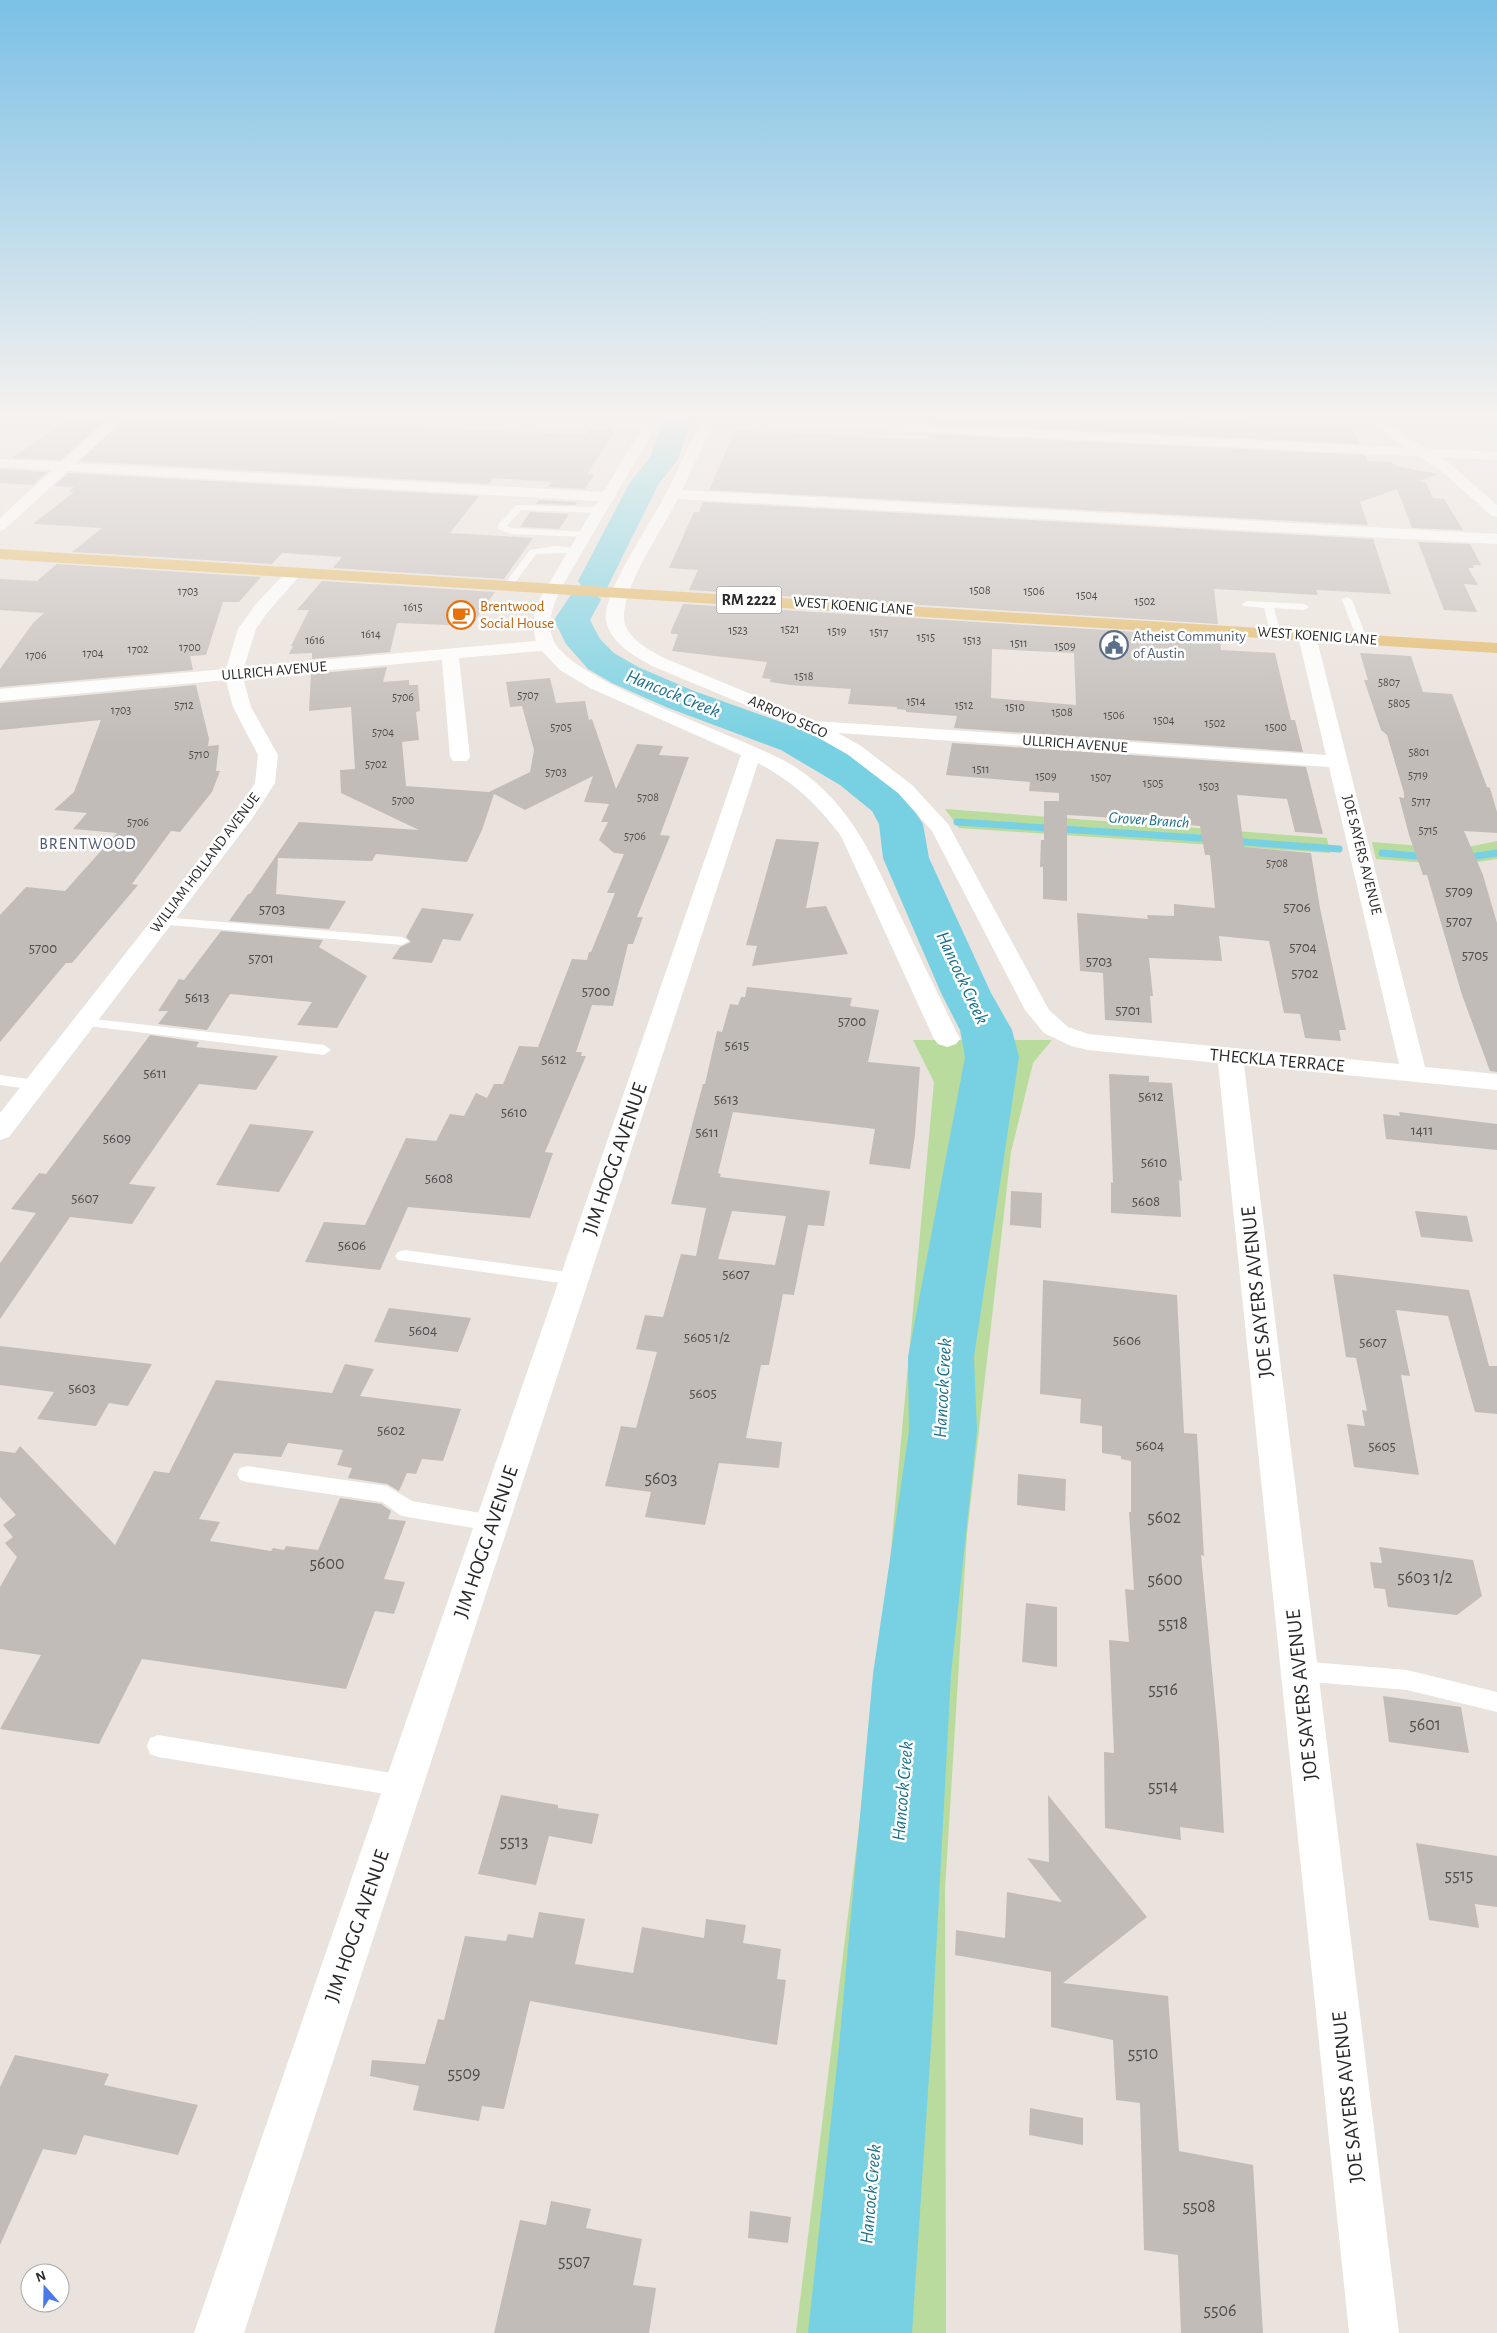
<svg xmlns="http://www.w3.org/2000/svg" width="1497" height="2333" viewBox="0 0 1497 2333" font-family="'Alegreya Sans',sans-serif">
  <rect width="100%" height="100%" fill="#eae2dc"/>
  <path fill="#b9db9d" d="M945 809 1327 838 1330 853 959 828Z
    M1497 841V859L1457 865 1376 859 1372 842 1458 849Z
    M913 1040H1052L1033 1063 1011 1152 967 1534 945 1889 946 2333H796L884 1626 934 1082Z"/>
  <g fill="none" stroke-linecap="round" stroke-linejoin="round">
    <path stroke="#78d1e2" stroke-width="7" d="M957 822 1214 839
      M901 824 916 823
      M1231 841 1339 849
      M1382 853 1429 857
      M1463 858 1497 853"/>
    <path fill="#78d1e2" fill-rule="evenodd" d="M665 418H692L678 459 658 485 607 588 595 591 583 588 578 581 629 484 649 458Z
      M584 590 596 593 601 600 590 620 600 639 614 653 638 667 694 691 809 732 870 767 904 795 923 824 929 858 991 993 1012 1030 1019 1057 974 1357 977 1431 951 1674 931 2046 912 2333H808L839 2046 873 1674 909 1431 908 1357 965 1057 960 1030 941 993 883 858 879 824 872 811 840 785 781 750 666 707 612 683 588 669 566 644 554 620 572 593Z"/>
  </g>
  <path fill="#c2bcb8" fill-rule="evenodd" d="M71 418H108L60 460 12 458Z
    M126 418H248L586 435 590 429 611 430 614 433 587 474 594 475 585 489 548 487 552 482 493 478 489 484 80 461Z
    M931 418H1086L1198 423 1206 420 1319 427 1318 424 1351 426 1360 444 930 423Z
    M735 430 906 439H927L928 434 1365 455 1368 461 1390 462 1396 466 1439 474 1419 481 1426 483 1433 498 1444 499 1463 530 1412 528 1397 489 1360 502 1368 525 709 490Z
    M0 469 47 472 33 485 0 483Z
    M69 473 479 496 450 533 533 538 504 579 333 568 342 557 282 553 272 564 72 552 102 528 33 524 74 492H68L74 487 54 486Z
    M539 500 577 502 575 505 536 504Z
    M703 502 1373 539 1391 594 1316 590 1318 595 1214 589 1218 624 689 590 698 570 669 568 694 512H699Z
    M530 512 569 514 559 529 520 527Z
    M1418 542 1470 544 1481 565H1473L1474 568H1468L1478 585 1464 584 1477 612 1444 610Z
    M57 564 261 577 239 602H223L206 655 190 656 193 670 0 687V669L33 623 44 613 0 610V579L37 581Z
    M322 581 495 592 471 626 397 623 390 652 312 659V653L289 654 293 646H291L309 610H297Z
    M683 604 1220 637 1221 650 1275 653 1291 720H1295L1303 752 954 728 957 716 906 712V710L897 709V707L848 704 851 689 790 685 770 682 771 679 762 678 767 662 672 651 678 634H671V631ZM992 649 1074 653 1076 705 991 698Z
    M1360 653 1411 656 1423 692 1452 694 1487 787 1490 788 1497 812V833L1464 831 1483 875 1497 923V1072L1490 1071 1462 995 1427 875H1423L1409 835 1399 797 1404 798V793L1387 735 1381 730 1364 680H1368Z
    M387 667 383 682 409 680V685H418L420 711 416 712 419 740 402 742 406 786 489 792 530 772 534 750 522 706 510 707 506 682 550 678 556 703 585 701 589 720 592 719 616 789 637 744 663 746 659 755 689 757 660 835 670 836 637 917H643L633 944H628L613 1006 592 1005 576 1052H582L581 1056H586L545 1152 553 1153 530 1218 408 1207 380 1270 305 1262 324 1222 365 1225 406 1138 436 1141 450 1114 464 1116 476 1093 487 1098 494 1084H503L519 1046 538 1047 572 959 587 960 589 952H591L615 893H607L624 854 614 853 599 840 608 822H601L609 804 584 802 593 776 525 810 494 794 482 830 467 862 376 854 372 861 278 858 276 894 346 901 329 929 229 921 248 894H250L299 822 419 830 341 793 340 770 355 769 351 707 309 711 311 674Z
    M196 685 209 739 208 746 219 745 216 771H220L212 792 180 832 171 831 132 884 138 885 72 963H66L0 1042V915L26 887 65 891 117 833 73 829 87 813 54 810 74 792 101 720 0 730V703Z
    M952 743 1306 767 1323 834 1295 832 1287 799 1237 795 1244 847 1311 853 1320 908 1346 1030H1339L1341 1041 1305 1038 1300 1014 1284 1013 1269 941 1219 936 1222 961 1149 958 1153 996H1150L1152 1023 1105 1020 1103 973 1080 971 1077 913 1148 919 1147 915 1174 916V904L1215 908 1210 855H1205L1200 826 1169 823V821L1067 815V901L1043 899V867H1040L1041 840H1044V801H1059V793L1029 791 1030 782 946 775Z
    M776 839 819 842 806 908 826 906 848 954 752 966 757 946 746 945Z
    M422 908 474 914 460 941 443 939 432 963 392 959 400 947 411 942 406 937Z
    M221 931 323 940 319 947 367 976 337 1028 297 1025 312 1002 230 994 207 1030 158 1024 168 1011H158L179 979 184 980Z
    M747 987 852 998 850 1006 879 1010 868 1062 920 1067 915 1135 910 1169 869 1164 875 1129 733 1112 718 1173 721 1174 720 1177 830 1191 824 1226 808 1225 794 1295 783 1294 769 1365H761L746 1438 782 1442 779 1468 719 1463 705 1525 645 1517 651 1492 605 1486 621 1426 636 1428 657 1352 636 1349 645 1315 663 1317 681 1254 696 1256 706 1208 671 1204 703 1084H705L717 1031 722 1032 730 1004 738 1005 741 997H745ZM732 1211 786 1216 775 1265 718 1259Z
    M150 1035 199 1042 196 1047 278 1056 256 1090 199 1084 129 1184 156 1187 132 1224 70 1217 0 1319V1263L36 1213 11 1209 39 1173 46 1174Z
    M1109 1074 1149 1076V1082L1172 1083 1182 1181 1179 1180 1181 1217 1111 1213V1182L1113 1183Z
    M1399 1112 1497 1124V1150L1386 1139 1383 1114 1400 1116Z
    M250 1124 314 1131 279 1192 216 1185Z
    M1011 1191 1042 1193 1041 1228 1010 1225Z
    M1415 1211 1467 1216 1473 1242 1421 1237Z
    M1333 1274 1469 1290 1489 1366H1497V1414L1475 1412 1448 1316 1396 1310 1410 1376 1401 1375 1419 1475 1354 1467 1347 1424 1365 1426 1362 1410 1367 1411 1356 1358 1346 1357Z
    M1043 1280 1177 1295 1184 1433 1197 1434 1204 1556 1201 1555 1219 1744 1224 1833 1180 1827 1181 1840 1105 1828 1104 1752 1114 1753 1109 1640 1129 1642 1125 1589 1134 1590 1129 1512H1131V1461L1121 1459V1456L1102 1453V1426L1080 1423 1081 1399 1040 1394Z
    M389 1308 471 1318 458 1352 374 1342Z
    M0 1346 152 1364 128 1406 109 1403 96 1426 37 1419 54 1392 0 1385Z
    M345 1364 374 1369 360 1396 461 1409 443 1461 422 1459 416 1474 407 1473 399 1491 387 1484 348 1478 352 1468 337 1465 343 1450 288 1443 281 1457 234 1453 199 1519 220 1522 210 1541 271 1551 273 1548 284 1550 286 1546 318 1550 340 1498 381 1504 391 1511 388 1519 406 1521 384 1579 405 1582 394 1614 375 1611 346 1689 142 1659 99 1744 0 1729 41 1655 0 1649V1587L17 1557 5 1543 13 1537 3 1525 16 1515 0 1497V1451L15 1453 20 1446 115 1545 154 1471 169 1473 216 1380 332 1393Z
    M1018 1474 1066 1479 1065 1511 1017 1505Z
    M1379 1547 1473 1560 1482 1596 1457 1615 1388 1607 1385 1589 1374 1588 1370 1562 1382 1563Z
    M1026 1603 1057 1607V1667L1022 1662Z
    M1383 1696 1461 1707 1469 1753 1389 1742Z
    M501 1795 558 1805V1808L599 1814 592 1844 549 1836 536 1885 478 1874Z
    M1048 1795 1147 1917 1063 1983 1168 1996 1179 2151 1253 2165 1263 2333H1181L1178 2255 1144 2250 1140 2103 1116 2100 1113 2040 1051 2027V1972L955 1955 956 1930 1005 1938 1007 1892 1062 1902 1027 1858 1049 1862Z
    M1416 1843 1497 1856V1907L1475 1904 1479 1928 1429 1920Z
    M539 1912 585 1919 575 1964 633 1973 642 1927 704 1938 706 1919 746 1925 743 1943 781 1949 777 1979 786 1980 777 2045 530 2001 504 2109 482 2106 479 2121 413 2110 419 2086 370 2076 372 2060 425 2064 438 2019 444 2020 465 1936 506 1941 508 1934 533 1938Z
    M15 2055 109 2074 104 2085 198 2105 178 2155 84 2135 76 2155 43 2149 0 2245V2087Z
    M1030 2108 1083 2118V2145L1029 2135Z
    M551 2201 591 2209 586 2228 642 2239 633 2285 656 2288 649 2333H494L520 2220 546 2225Z
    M750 2211 791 2217 788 2243 748 2238Z"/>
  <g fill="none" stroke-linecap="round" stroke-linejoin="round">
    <path fill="#fff" fill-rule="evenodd" d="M516 505 600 507 604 510 600 513 521 510 507 526 512 528 589 532 591 534 586 537 511 534 498 529V525Z
      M555 546 576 548 581 551C577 554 545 553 536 554L512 587H506L504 585 530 550Z
      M1347 597 1352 600 1367 639 1366 641 1357 639 1342 600Z
      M1247 601 1304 604 1309 607 1304 610 1274 608 1281 634 1276 637 1271 634 1264 608 1244 606 1242 604Z
      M162 917 402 937 409 941 402 945 157 924 155 921Z
      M85 1018 324 1045 331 1050 324 1055 80 1025 78 1022 80 1019Z
      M0 1075 36 1080 44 1085 36 1090 0 1085Z
      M404 1250 575 1273 581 1275 584 1279 581 1283 575 1285 398 1260 395 1256 398 1252Z
      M247 1466 387 1486 412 1501 492 1515 499 1517 502 1523 499 1529 492 1531 407 1517 400 1515 382 1502 247 1482 240 1480 237 1474 240 1468Z
      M1299 1661 1407 1670 1497 1692V1712L1407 1690 1299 1681 1291 1678 1288 1671 1291 1664Z
      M158 1735 404 1775 412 1778 416 1786 412 1794 404 1797 158 1757 150 1754 147 1746 150 1738Z"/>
    <path fill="#fff" fill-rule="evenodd" d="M110 418H124L76 463 603 492 641 430 483 422 476 418H557L646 422 649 418H661L561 588C554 604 546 621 553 639 570 683 747 736 795 767 853 805 873 859 902 919 921 959 940 999 960 1039L956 1044 947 1047 938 1044 934 1039 841 836C816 803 795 783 758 763L244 2333H194L741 755 590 688 560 670 542 651 459 658 470 757 467 761H453L450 757 442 660 243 678 251 707 278 755 275 783 251 820 9 1137 0 1140V1113L236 813 255 783 258 755 233 707 226 680 0 701V689L226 669 238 629 255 605 288 570 294 568 302 573 267 613 256 629 244 667 536 641C532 627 533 615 538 602L598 501 68 471 5 529 0 531V518L52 470 0 467V459L61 462Z
      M703 418H786L1497 452V460L714 422 682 490 1497 534V544L678 499C664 526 613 600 626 627 633 642 651 651 664 658L816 721 1326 755 1298 636 1301 632H1313L1316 636 1425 1067 1497 1074V1090L1244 1065 1399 2333H1349L1218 1063 1088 1050 1071 1046 1044 1033 1025 1010 932 831 898 793 847 754 803 729 652 666C634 656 611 643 606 621 601 595 651 523 664 497 678 471 689 444 703 418ZM838 733 1329 767 1399 1064 1088 1034 1068 1027 1049 1010 948 824 912 785 861 746Z"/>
    <path fill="#fff" fill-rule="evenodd" d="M1362 418H1377L1450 464 1497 505V517L1492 516 1440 470Z"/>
    <path fill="#e2b968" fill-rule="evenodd" d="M0 549 1497 643V653L0 559Z"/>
  </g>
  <linearGradient id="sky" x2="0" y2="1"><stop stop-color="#7bc0e6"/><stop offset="0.56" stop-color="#f6f2ef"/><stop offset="1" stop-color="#f6f2ef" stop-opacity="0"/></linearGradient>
  <rect width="1497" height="744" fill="url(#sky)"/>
  <defs>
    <symbol id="cafe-ring" viewBox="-11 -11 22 22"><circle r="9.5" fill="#fff" stroke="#e8710a" stroke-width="1.5"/><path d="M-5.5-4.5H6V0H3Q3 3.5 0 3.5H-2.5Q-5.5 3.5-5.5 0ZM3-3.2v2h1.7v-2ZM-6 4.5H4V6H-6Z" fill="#e8710a"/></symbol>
    <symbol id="civic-ring" viewBox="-11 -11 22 22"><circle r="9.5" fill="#fff" stroke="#5c6f8a" stroke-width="1.5"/><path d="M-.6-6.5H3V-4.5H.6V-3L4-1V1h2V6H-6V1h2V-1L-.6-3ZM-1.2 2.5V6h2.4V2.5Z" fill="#5c6f8a"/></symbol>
  </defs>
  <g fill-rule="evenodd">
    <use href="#cafe-ring" x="445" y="599" width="32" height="32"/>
    <use href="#civic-ring" x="1098" y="629" width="32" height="32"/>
  </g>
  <g text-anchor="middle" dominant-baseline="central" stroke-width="5" stroke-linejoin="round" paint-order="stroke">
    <g font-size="12" fill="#4f4e4d">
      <text x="980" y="590">1508</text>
      <text x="188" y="591">1703</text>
      <text x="1034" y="591">1506</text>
      <text x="1087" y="595">1504</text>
      <text x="1145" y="601">1502</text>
      <text x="413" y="607">1615</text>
      <text x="790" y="629">1521</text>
      <text x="738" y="630">1523</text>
      <text x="837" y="631">1519</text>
      <text x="879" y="632">1517</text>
      <text x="371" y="634">1614</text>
      <text x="926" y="637">1515</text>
      <text x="315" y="640">1616</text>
      <text x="972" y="640">1513</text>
      <text x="1019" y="643">1511</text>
      <text x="1065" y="646">1509</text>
      <text x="190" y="647">1700</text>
      <text x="138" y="649">1702</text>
      <text x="93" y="653">1704</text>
      <text x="36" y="655">1706</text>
      <text x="804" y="676">1518</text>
      <text x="1389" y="682">5807</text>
      <text x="528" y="695">5707</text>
      <text x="403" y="697">5706</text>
      <text x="916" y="701">1514</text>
      <text x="1399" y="703">5805</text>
      <text x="184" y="705">5712</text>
      <text x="964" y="705">1512</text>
      <text x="1015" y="707">1510</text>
      <text x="121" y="710">1703</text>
      <text x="1062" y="712">1508</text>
      <text x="1114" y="715">1506</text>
      <text x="1164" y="720">1504</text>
      <text x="1215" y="723">1502</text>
      <text x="561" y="727">5705</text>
      <text x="1276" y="727">1500</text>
      <text x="383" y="732">5704</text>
      <text x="1419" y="752">5801</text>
      <text x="199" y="754">5710</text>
      <text x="376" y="764">5702</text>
      <text x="981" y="769">1511</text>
      <text x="556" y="772">5703</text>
      <text x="1418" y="775">5719</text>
      <text x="1046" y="776">1509</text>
      <text x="1101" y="777">1507</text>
      <text x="1153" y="783">1505</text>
      <text x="1209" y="786">1503</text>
      <text x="648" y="797">5708</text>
      <text x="403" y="800">5700</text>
      <text x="1421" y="801">5717</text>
      <text x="138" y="822">5706</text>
      <text x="1428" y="830">5715</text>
      <text x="635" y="836">5706</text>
      <text x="1277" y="863">5708</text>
    </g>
    <g font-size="15" fill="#c56008" stroke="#fff" text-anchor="start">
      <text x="480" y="606">Brentwood<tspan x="480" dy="17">Social House</tspan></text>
    </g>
    <g font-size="15" fill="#292929" stroke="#fff">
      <text transform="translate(853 606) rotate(4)">WEST KOENIG LANE</text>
      <text transform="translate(1317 636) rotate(4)">WEST KOENIG LANE</text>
      <text transform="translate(274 671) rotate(-5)">ULLRICH AVENUE</text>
      <text transform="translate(788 717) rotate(24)">ARROYO SECO</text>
      <text transform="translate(1075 744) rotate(4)">ULLRICH AVENUE</text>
      <text transform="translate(1362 855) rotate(76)">JOE SAYERS AVENUE</text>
      <text transform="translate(205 863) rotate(-53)">WILLIAM HOLLAND AVENUE</text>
    </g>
    <g font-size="15" fill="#4e5e75" stroke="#fff" text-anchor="start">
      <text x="1133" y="636">Atheist Community<tspan x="1133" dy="17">of Austin</tspan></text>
    </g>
    <g font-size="15" fill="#4f4e4d">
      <text x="1459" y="891">5709</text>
      <text x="1297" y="907">5706</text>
      <text x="272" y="909">5703</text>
      <text x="1459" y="921">5707</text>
      <text x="1303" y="947">5704</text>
      <text x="43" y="948">5700</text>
      <text x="1475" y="955">5705</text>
      <text x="261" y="958">5701</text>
      <text x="1099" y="961">5703</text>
      <text x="1305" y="973">5702</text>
      <text x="596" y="991">5700</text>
      <text x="197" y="997">5613</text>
      <text x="1128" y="1010">5701</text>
      <text x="852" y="1021">5700</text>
      <text x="737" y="1045">5615</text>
      <text x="554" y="1059">5612</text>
      <text x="155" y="1073">5611</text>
      <text x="1151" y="1096">5612</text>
      <text x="726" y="1099">5613</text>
      <text x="514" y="1112">5610</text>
      <text x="1422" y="1130">1411</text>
      <text x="707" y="1132">5611</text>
      <text x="117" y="1138">5609</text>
      <text x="1154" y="1162">5610</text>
      <text x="439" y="1178">5608</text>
      <text x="85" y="1198">5607</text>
      <text x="1146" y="1201">5608</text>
      <text x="352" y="1245">5606</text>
      <text x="736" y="1274">5607</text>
      <text x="423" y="1330">5604</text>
      <text x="707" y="1337">5605 1/2</text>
      <text x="1127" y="1340">5606</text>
      <text x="1373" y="1342">5607</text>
      <text x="82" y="1388">5603</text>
      <text x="703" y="1393">5605</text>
      <text x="391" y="1430">5602</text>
      <text x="1150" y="1445">5604</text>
      <text x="1382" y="1446">5605</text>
    </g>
    <rect fill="#fff" stroke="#696969" stroke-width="1" x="716.5" y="586.5" width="65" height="27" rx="4"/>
    <g font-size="16" font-weight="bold" fill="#292929">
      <text x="749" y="600">RM 2222</text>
    </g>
    <g font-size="16" font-style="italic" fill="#1a708b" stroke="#fff">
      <text transform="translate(1149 820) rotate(4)">Grover Branch</text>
    </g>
    <g font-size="16" letter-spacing="1" fill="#4e5975" stroke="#fff">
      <text x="88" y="844">BRENTWOOD</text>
    </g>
    <g font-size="18" fill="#292929" stroke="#fff">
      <text transform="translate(1277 1061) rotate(5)">THECKLA TERRACE</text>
    </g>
    <g font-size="18" fill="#4f4e4d">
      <text x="661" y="1479">5603</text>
      <text x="1164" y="1518">5602</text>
      <text x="327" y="1564">5600</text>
      <text x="1425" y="1578">5603 1/2</text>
      <text x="1165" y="1580">5600</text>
      <text x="1173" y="1624">5518</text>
      <text x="1163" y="1690">5516</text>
      <text x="1425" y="1725">5601</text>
      <text x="1163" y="1787">5514</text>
      <text x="514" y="1842">5513</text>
      <text x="1459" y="1876">5515</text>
      <text x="1143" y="2054">5510</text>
      <text x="464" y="2074">5509</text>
      <text x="1199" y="2207">5508</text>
      <text x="574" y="2262">5507</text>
      <text x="1220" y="2311">5506</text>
    </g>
    <g font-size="19" font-style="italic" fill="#1a708b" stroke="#fff">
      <text transform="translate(673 694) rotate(22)">Hancock Creek</text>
      <text transform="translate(962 978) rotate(65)">Hancock Creek</text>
      <text transform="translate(943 1388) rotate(-87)">Hancock Creek</text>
      <text transform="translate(903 1791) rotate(-85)">Hancock Creek</text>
      <text transform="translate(871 2194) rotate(-85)">Hancock Creek</text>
    </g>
    <g font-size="21" fill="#292929" stroke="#fff">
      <text transform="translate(615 1159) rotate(-71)">JIM HOGG AVENUE</text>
      <text transform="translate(1257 1292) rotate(-96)">JOE SAYERS AVENUE</text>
      <text transform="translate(486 1542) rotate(-71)">JIM HOGG AVENUE</text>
      <text transform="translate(1302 1695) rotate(-96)">JOE SAYERS AVENUE</text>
      <text transform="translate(357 1926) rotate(-71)">JIM HOGG AVENUE</text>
      <text transform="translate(1348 2097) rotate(-96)">JOE SAYERS AVENUE</text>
    </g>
  </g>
  <g transform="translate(45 2288) rotate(340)"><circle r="24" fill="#ffffff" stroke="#a9a9a9"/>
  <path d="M0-4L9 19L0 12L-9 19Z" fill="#4b79e7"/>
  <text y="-8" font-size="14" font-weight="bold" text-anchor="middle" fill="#292929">N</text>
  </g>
</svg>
